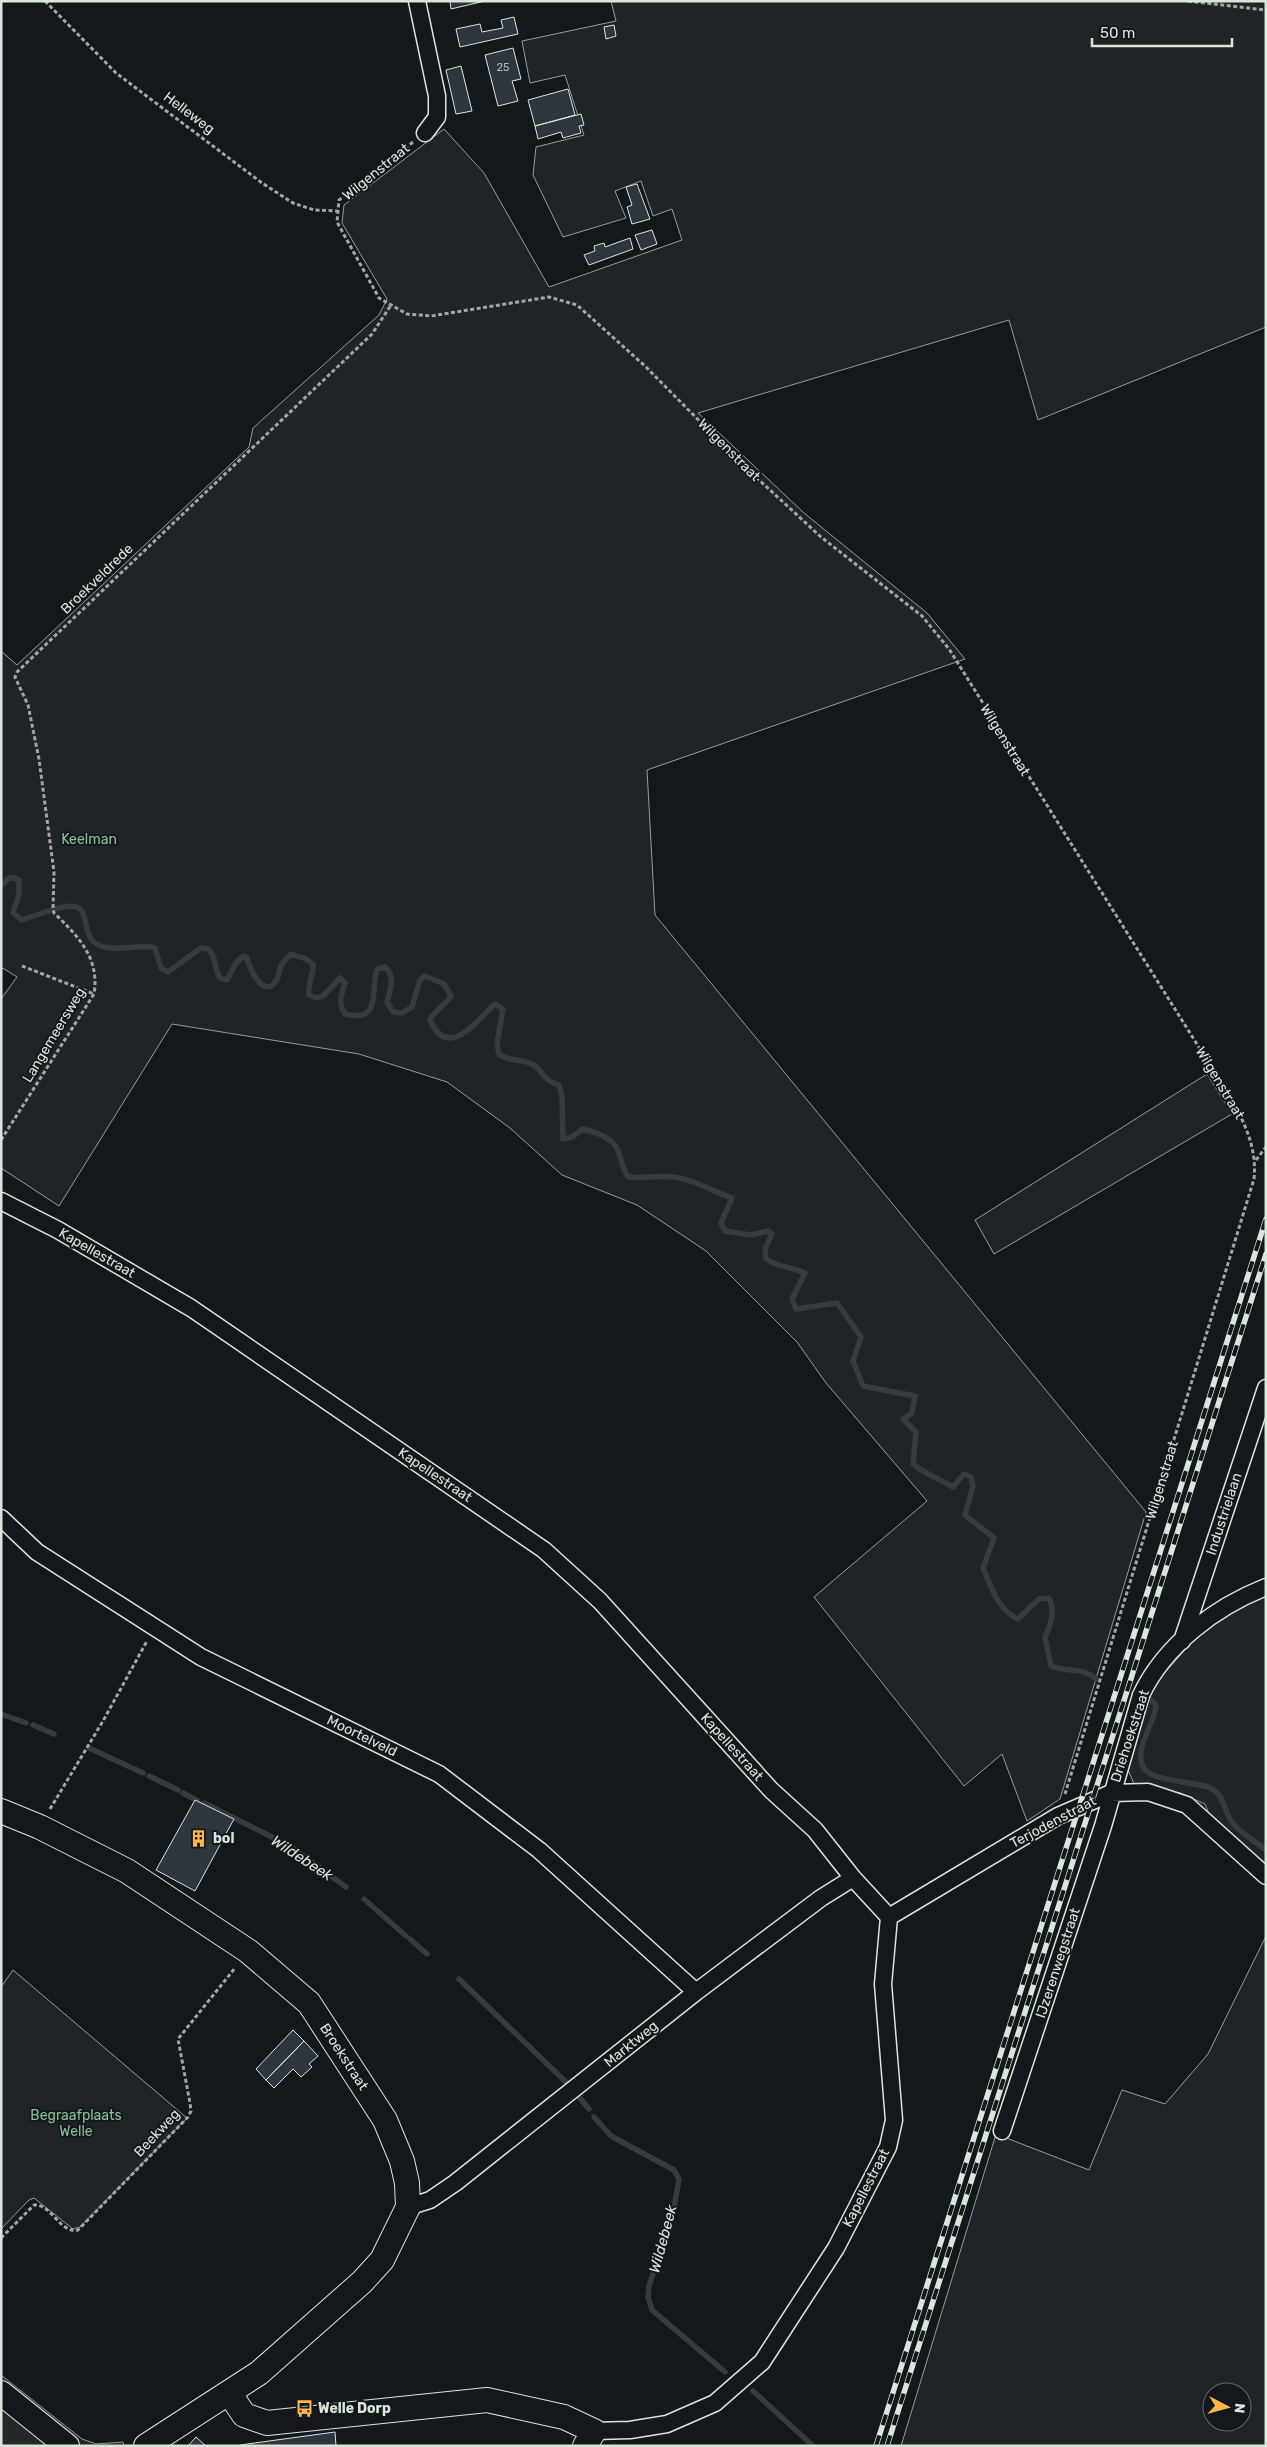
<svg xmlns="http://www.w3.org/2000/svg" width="1267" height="2447" viewBox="0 0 1267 2447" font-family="Rubik,sans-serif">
  <rect width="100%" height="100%" fill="#14181c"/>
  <path fill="#202428" stroke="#939e99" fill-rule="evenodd" d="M611 1H1266V327L1038 420 1009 320 698 413 804 513 927 613 965 659 647 770 655 915 1146 1512 1060 1799 1027 1821 1002 1754 964 1786 814 1597 927 1501 826 1383 797 1342 706 1251 637 1205 562 1175 510 1128 447 1082 359 1054 172 1024 59 1206 1 1168V999L17 977 1 967V651L17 665 249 447 253 428 379 315 387 299 342 223 344 205 444 129 484 173 549 287 682 240 672 209 653 216 641 181 615 191 626 218 563 237 533 175 536 147 584 135 565 75 530 83 522 41 616 21Z
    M1207 1074 1232 1114 994 1254 975 1220Z
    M1266 1596V1866L1211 1819 1205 1804 1180 1793 1134 1784 1127 1767 1137 1730 1153 1686 1200 1633 1237 1609Z
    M1266 1936V2446H901L996 2134 1089 2170 1122 2090 1165 2104 1208 2054ZM1212 2392H1242V2422H1212Z
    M13 1970 187 2118 80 2227 73 2229 34 2198 29 2200 1 2229V1987Z"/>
  <path fill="#24282b" stroke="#939e99" d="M1 2375 82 2439 96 2444 123 2442 124 2446H1Z"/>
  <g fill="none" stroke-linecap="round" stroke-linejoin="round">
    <path stroke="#363b3e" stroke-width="5.5" d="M1 886 9 878H15L19 880V894L13 913 22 920 51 910
      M55 909C96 897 78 927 94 942 109 955 137 943 155 948L161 968 168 972 201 948 208 949C217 957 214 969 220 978L227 980 236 963 243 956 247 958C249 967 263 1000 276 981 279 977 279 971 281 966 283 962 287 958 291 954L306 959 313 964C314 975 307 984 309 995L317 998 323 996 340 978 345 983C341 995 338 1004 345 1014 382 1023 370 992 377 969L385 967C396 975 390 991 387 1002L393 1012 402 1013 412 1007 420 980 425 976 444 984 451 996C444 1006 435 1010 430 1020 449 1062 478 1019 495 1004L503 1009 497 1043 499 1054C509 1062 520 1058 532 1064 544 1070 541 1080 559 1085L562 1096 563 1139 572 1137 583 1129C595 1132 614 1138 618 1151 622 1161 622 1168 628 1177 643 1179 657 1175 672 1177 693 1179 712 1191 732 1198L721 1223 725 1231 751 1235 768 1231 772 1234 765 1249 766 1259C780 1268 790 1266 805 1273L792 1299 796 1309 837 1303 861 1337 853 1361 863 1386 915 1396 912 1413 903 1419 916 1432 913 1464 921 1470 953 1487 964 1474 971 1477 973 1486 965 1515 994 1538 983 1568C992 1588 997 1609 1018 1619L1039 1599 1049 1598C1055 1610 1051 1625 1045 1637L1051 1666C1067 1673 1082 1666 1096 1679
      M1150 1699 1156 1705C1155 1725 1134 1746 1143 1767 1149 1781 1194 1782 1208 1787 1223 1793 1222 1804 1229 1817 1236 1831 1254 1840 1266 1850
      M1 1714 26 1723
      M33 1725 54 1734
      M89 1748 143 1773
      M149 1776 178 1790
      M183 1793 198 1801
      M204 1803 290 1846 346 1887
      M364 1899 406 1936
      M410 1939 427 1954
      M459 1979 567 2083
      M578 2096 589 2109
      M594 2117 611 2136 674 2170 679 2179 674 2208 649 2286 648 2297 652 2310 725 2372
      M753 2391 813 2446"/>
  </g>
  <path fill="#2c363c" stroke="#d8e6dc" d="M450 1H485L451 9Z
    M514 17 518 34 460 47 456 29 480 24 482 32 503 28 501 20Z
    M614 25 616 36 606 39 604 27Z
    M513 48 521 79 512 81 518 101 498 106 485 55Z
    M461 66 472 111 456 114 446 70Z
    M568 89 575 115 535 126 528 100Z
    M581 114 584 125 579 126 581 133 563 138 561 132 538 139 535 126Z
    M637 184 650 219 632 224 627 207 632 205 626 187Z
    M652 230 657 244 641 250 635 235Z
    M630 238 633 249 589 265 584 255 595 251 594 246 604 243 605 247Z
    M195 1800 234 1819 195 1891 156 1870Z
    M293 2030 304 2041 266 2080 256 2069Z
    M304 2041 318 2056 309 2064 312 2067 301 2077 293 2069 274 2088 266 2080Z
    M335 2432 336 2446H240V2445Z
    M196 2437 206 2446H188Z"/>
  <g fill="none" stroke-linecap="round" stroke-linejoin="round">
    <defs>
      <path id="street" d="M417 1 437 96V117L425 133
        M1 1201 58 1230 191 1308 544 1550 600 1601 771 1790 815 1830 853 1878 889 1917 883 1984 894 2120 888 2147 836 2248 762 2362 715 2403 667 2424 630 2430 594 2431
        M1 1518 37 1552 201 1657 439 1774 539 1850 696 1992
        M1182 1641 1266 1388
        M889 1917 1058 1816 1111 1793 1148 1792 1187 1805 1266 1876
        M1002 2131 1103 1826 1141 1695C1165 1645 1215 1607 1266 1587
        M408 2207 430 2200 455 2183 696 1992 821 1898 853 1878"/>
      <path id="secondary" d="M1 1811 40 1827 127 1871 248 1951 309 2003 385 2120 402 2161 407 2183 408 2207 382 2260 362 2282 259 2373 146 2446
        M1 2393 67 2446
        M230 2394 244 2415 267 2423 487 2400 564 2417 594 2431 585 2446"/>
    </defs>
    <use href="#street" stroke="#d8e6dc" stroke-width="19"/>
    <use href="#secondary" stroke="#d8e6dc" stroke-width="26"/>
    <path stroke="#9da8a2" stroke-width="3" stroke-dasharray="4 2.5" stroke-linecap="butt" d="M45 1 116 73 262 183 293 203 314 210 338 211
      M1188 1 1266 10
      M413 142 339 200 337 222 379 298 407 314 431 316 549 297 577 305 645 366 745 467 821 537 922 616 949 649 1232 1100C1246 1126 1257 1149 1254 1179L1065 1794
      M22 966 94 994
      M1 1140 94 994C100 958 78 936 54 913L53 909 54 872 39 759 28 705 15 677 17 672 372 334 391 305
      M1256 1160 1266 1147
      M50 1809 103 1721 147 1641
      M1 2238 34 2205C52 2204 60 2234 78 2230L188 2117 191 2111 190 2103 178 2039 235 1968"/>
    <use href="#street" stroke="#14181c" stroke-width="16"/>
    <use href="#secondary" stroke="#14181c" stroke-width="24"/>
    <defs>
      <path id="rail" d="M876 2446 1266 1219
        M887 2446 1266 1254"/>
    </defs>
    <use href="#rail" stroke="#d8e6dc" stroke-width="5.5"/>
    <use href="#rail" stroke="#14181c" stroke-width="4" stroke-dasharray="11" stroke-linecap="butt"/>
  </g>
  <defs>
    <symbol id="building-bare" viewBox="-9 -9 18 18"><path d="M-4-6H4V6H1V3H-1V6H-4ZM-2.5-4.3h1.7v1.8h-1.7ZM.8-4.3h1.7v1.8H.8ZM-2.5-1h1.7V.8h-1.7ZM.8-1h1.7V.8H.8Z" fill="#ffb74d" stroke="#14181c" stroke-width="2.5" paint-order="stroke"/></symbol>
    <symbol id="bus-bare" viewBox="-9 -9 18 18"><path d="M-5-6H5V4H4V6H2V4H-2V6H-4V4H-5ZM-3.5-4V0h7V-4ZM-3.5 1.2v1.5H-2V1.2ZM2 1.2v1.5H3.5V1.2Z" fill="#ffb74d" stroke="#14181c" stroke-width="2.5" paint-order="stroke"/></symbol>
  </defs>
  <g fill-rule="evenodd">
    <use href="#building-bare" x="186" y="1826" width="25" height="25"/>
    <use href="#bus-bare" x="292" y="2396" width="25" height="25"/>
  </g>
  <g text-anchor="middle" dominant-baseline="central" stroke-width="4" stroke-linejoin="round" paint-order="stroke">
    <g font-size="11" fill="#adbab4">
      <text x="503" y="67">25</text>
    </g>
    <g font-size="14" fill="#d8e6dc" stroke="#14181c">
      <text transform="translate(189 113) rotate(37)">Helleweg</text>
      <text transform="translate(376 172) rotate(-39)">Wilgenstraat</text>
      <text transform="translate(729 450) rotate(45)">Wilgenstraat</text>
      <text transform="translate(97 579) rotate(-44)">Broekveldrede</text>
      <text transform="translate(1005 740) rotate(58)">Wilgenstraat</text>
      <text transform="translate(54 1035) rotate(-59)">Langemeersweg</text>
      <text transform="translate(1220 1083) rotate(59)">Wilgenstraat</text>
      <text transform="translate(97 1253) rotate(30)">Kapellestraat</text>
      <text transform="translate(435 1475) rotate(34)">Kapellestraat</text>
      <text transform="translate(1162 1480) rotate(-73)">Wilgenstraat</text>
      <text transform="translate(1224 1514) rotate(-72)">Industrielaan</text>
      <text transform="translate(362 1736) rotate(26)">Moortelveld</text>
      <text transform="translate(1130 1736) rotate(-72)">Driehoekstraat</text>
      <text transform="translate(732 1747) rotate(48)">Kapellestraat</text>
      <text transform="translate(1053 1822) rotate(-28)">Terjodenstraat</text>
      <text transform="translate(1058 1963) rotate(-72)">IJzerenwegstraat</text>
      <text transform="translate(631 2044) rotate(-39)">Marktweg</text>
      <text transform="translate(344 2057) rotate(57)">Broekstraat</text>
      <text transform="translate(157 2133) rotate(-47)">Beekweg</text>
      <text transform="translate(866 2188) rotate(-63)">Kapellestraat</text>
    </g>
    <g font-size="14" fill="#8ac095" stroke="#14181c">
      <text x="89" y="839">Keelman</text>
      <text x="76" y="2115">Begraafplaats<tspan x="76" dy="16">Welle</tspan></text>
    </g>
    <g font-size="14" font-weight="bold" fill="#d8e6dc" stroke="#14181c" text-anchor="start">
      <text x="213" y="1838">bol</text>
      <text x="318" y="2408">Welle Dorp</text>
    </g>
    <g font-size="15" font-style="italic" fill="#d8e6dc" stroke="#14181c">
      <text transform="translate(302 1858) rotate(33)">Wildebeek</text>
      <text transform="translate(663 2239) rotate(-75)">Wildebeek</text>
    </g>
  </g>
  <rect width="1267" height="2447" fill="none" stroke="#d8e6dc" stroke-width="5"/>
  <g transform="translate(1227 2407) rotate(96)"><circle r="24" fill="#14181c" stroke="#626a69"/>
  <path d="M0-4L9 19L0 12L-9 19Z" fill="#ffb74d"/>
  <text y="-8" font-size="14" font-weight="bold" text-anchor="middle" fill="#d8e6dc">N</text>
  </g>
  <path d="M1092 38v8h140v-8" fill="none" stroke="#d8e6dc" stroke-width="2.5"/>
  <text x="1100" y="38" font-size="15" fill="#d8e6dc" stroke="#14181c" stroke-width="4" paint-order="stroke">50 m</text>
</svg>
